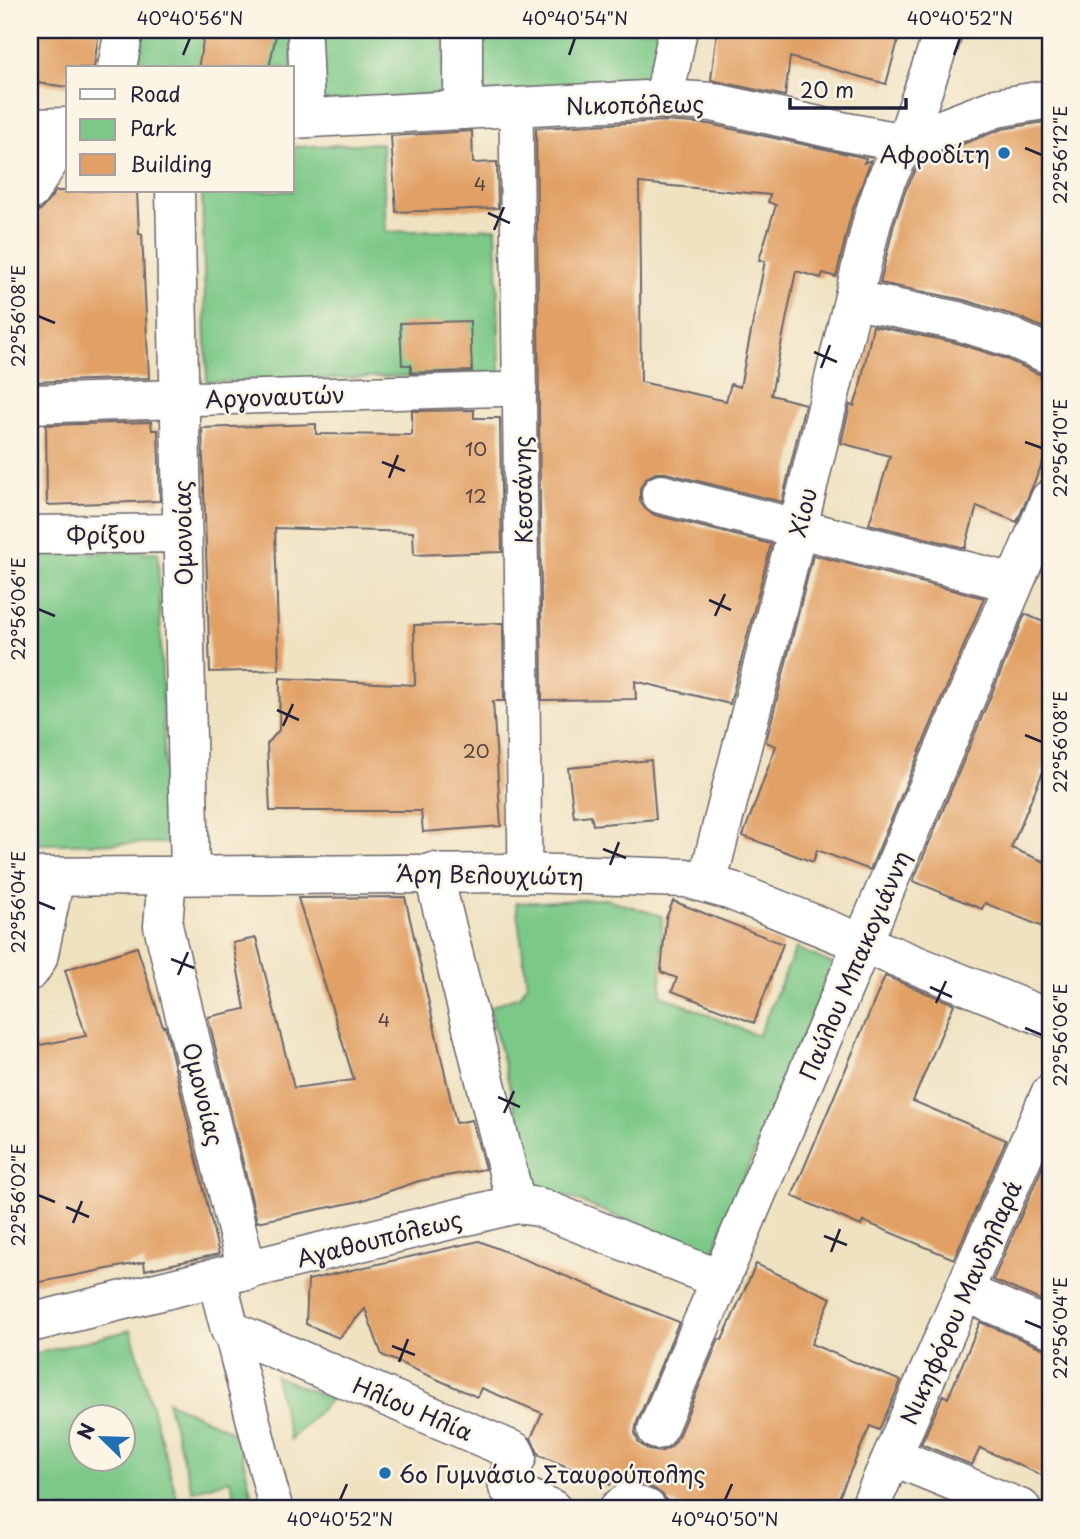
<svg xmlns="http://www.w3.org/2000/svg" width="1080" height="1539" viewBox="0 0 1080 1539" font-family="'Playpen Sans',sans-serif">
  <rect width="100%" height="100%" fill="#fcf5e5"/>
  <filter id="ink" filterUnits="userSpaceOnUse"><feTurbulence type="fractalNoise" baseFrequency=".0143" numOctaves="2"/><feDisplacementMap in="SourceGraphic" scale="14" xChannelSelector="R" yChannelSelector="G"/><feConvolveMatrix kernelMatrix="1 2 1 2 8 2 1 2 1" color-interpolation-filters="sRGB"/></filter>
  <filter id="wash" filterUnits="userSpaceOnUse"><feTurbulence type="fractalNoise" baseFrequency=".00686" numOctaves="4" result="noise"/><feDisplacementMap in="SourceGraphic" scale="28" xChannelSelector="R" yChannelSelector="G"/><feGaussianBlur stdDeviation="1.57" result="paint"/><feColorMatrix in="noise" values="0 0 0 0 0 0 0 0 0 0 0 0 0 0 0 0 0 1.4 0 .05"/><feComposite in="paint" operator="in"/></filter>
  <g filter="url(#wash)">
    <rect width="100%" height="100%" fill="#efe2c1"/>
    <path fill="#7bc887" stroke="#4e7561" stroke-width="2" fill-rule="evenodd" d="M144 30H292V68H137Z
      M318 30H444L442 94 317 102Z
      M480 30H662L653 83 480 93Z
      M382 143 386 232 496 228 500 373 207 382 202 191H292V147Z
      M158 552 167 843 30 844V553Z
      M606 899 662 916 661 995 758 1036 796 948 833 964 712 1254 535 1184 489 1007 521 995 527 984 516 903Z
      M131 1330 180 1509H30V1355ZM80 1416H122V1458H80Z
      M275 1376 331 1399 290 1440Z
      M167 1401 237 1434 255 1509H238L230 1480 192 1491Z"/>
    <g id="blocks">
      <path fill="#e1a065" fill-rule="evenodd" d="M30 30H99L94 68H68V87L30 82Z
        M205 30H277L269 68H198Z
        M717 30H901L886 84 790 57 785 96 711 80Z
        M664 121 709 124 866 158 864 163 871 160 852 211 836 277 823 273 821 278 796 271 771 395 805 404 782 502 666 473H656L646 478 640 488V501L645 509 655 515 771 544 730 704 635 681 636 699 542 700 536 128ZM639 183 770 195 768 202 776 205 759 260 765 261 740 387 731 384 726 401 641 382Z
        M1050 121V331L1019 317 964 300 880 283 894 224 906 189 921 160 1002 129Z
        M472 131 473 163 497 162 498 208 396 212 391 136Z
        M56 191H137L139 234H142L149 378 30 382V213L41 210Z
        M470 321 472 371 411 373V365H402L400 323Z
        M873 326 953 342 1004 358 1041 375 1050 377V446L1017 522 977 506 965 548 869 524 890 456 841 443 850 405 854 406 859 391Z
        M474 410V418H500L502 552 414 555 413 532 275 528 279 670 210 672 202 428 316 424V434L412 435V411Z
        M151 422 152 430H158L160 501 47 505 46 425Z
        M813 555 984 598 870 870 817 850 813 862 743 836 776 746 766 742Z
        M1025 614 1050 625V755L1011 848 1050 864V930L985 903 982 909 913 881Z
        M503 623 504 701H493L501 826 423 832 421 811H270L267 744 279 730 280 678 415 685 414 625Z
        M651 760 656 819 593 825 591 815 574 817 568 768Z
        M405 897 456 1123 472 1120 485 1169 419 1181 360 1201 257 1222 208 1017 245 1009 233 943 256 938 294 1088 354 1080 298 898Z
        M673 901 783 944 754 1023 672 991 677 978 661 972 666 918Z
        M137 947 163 1027 165 1026 219 1254 145 1270 144 1262 30 1284V1047L86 1036 65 970Z
        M885 976 954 1004 913 1101 1006 1140 954 1259 863 1221 861 1226 792 1196Z
        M1047 1156 1050 1158V1304L993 1280Z
        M479 1241 679 1322 637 1422 635 1433 639 1443 649 1450 660 1452 671 1447 677 1439 719 1339 722 1340 756 1264 831 1298 811 1344 901 1381 879 1430 870 1426 834 1509H686L667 1501 663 1495 655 1489 636 1481 621 1482 613 1478 610 1485 539 1455 531 1438 542 1413 481 1388 477 1397 382 1355 365 1309 339 1338 306 1324 308 1280Z
        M980 1322 1042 1348 1050 1349V1479L980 1448 972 1465 921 1444 943 1395 948 1398Z"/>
    </g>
  </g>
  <g filter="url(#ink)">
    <use href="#blocks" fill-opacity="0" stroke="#6a656a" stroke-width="2"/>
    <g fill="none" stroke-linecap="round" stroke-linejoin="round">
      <defs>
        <path id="pedestrian" d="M304 30 308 119
          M516 107 525 873
          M179 399 520 389
          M230 1330 276 1509"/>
        <path id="minor" d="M463 30V110
          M117 68 124 30
          M664 99 678 30
          M30 191 68 132
          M175 191 190 875
          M854 300 958 321 1012 338 1050 355
          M30 404 179 399
          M661 494 1014 583
          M30 535 182 533
          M433 872 516 1204
          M167 876 163 926 247 1271
          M30 877 525 873 686 878 732 891 1050 1019
          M707 884 798 527 873 218 886 180 905 143 944 30
          M30 971 38 958 55 877
          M217 1279 230 1330 514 1451 517 1457 507 1480 508 1487 515 1492 552 1509
          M964 1292 1050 1328
          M30 1323 516 1204 539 1207 721 1280
          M657 1430 1050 499
          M892 1456 1022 1509
          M618 1509 628 1502 647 1509
          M869 1509 1050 1094"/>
        <path id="tertiary" d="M292 119 664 99 712 102 846 132 905 143 996 108 1050 99
          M30 128 68 127"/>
      </defs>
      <use href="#pedestrian" stroke="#6a656a" stroke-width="36"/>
      <use href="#minor" stroke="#6a656a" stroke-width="41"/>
      <use href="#tertiary" stroke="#6a656a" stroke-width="41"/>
      <use href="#pedestrian" stroke="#fff" stroke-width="33"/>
      <use href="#minor" stroke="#fff" stroke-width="38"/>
      <use href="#tertiary" stroke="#fff" stroke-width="38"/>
    </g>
  </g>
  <path fill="none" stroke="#22223b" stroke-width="2.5" d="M183 55 190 38M569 55 575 38M954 55 960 38M1025 148 1042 155M488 213 510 223M494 230 504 207M38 316 55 323M814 352 837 362M821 368 830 345M1025 442 1042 448M382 462 405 471M389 478 398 455M709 600 731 610M38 609 55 616M715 616 725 594M277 710 299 720M283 726 293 704M1025 735 1042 742M603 849 626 858M610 865 619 842M38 902 55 909M171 959 194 968M178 975 188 952M930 987 952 997M936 1003 946 981M1025 1028 1042 1035M498 1097 520 1107M504 1113 514 1091M38 1195 55 1202M66 1207 89 1217M73 1223 82 1201M824 1236 847 1245M831 1252 840 1229M1025 1321 1042 1328M392 1346 415 1355M399 1362 408 1339M340 1500 347 1484M725 1500 732 1484"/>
  <g fill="#1f6fb2" stroke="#fcf5e5" stroke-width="2.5">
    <circle cx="1004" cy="153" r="7"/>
    <circle cx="385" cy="1473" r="7"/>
  </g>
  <g text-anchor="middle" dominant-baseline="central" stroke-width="5" stroke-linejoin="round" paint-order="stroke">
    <g font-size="19" fill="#524246">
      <text x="480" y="183">4</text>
      <text x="476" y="448">10</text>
      <text x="476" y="495">12</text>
      <text x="476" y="750">20</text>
      <text x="384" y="1019">4</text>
    </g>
    <g font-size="23" fill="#22223b" stroke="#fcf5e5">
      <text transform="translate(635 104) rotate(-1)">Νικοπόλεως</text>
      <text transform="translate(275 396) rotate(-2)">Αργοναυτών</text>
      <text transform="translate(522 490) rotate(-91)">Κεσσάνης</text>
      <text transform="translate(802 512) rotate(-76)">Χίου</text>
      <text transform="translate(182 533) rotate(-91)">Ομονοίας</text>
      <text transform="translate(106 534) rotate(-1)">Φρίξου</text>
      <text transform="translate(490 874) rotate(1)">Άρη Βελουχιώτη</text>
      <text transform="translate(854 965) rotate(-67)">Παύλου Μπακογιάννη</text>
      <text transform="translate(204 1094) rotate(76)">Ομονοίας</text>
      <text transform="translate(379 1238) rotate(-14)">Αγαθουπόλεως</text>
      <text transform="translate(960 1302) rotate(-66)">Νικηφόρου Μανδηλαρά</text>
      <text transform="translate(413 1408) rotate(23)">Ηλίου Ηλία</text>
    </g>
    <g font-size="23" fill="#22223b" stroke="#fcf5e5" text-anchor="end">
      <text x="990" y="153">Αφροδίτη</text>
      <text x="399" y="1473" text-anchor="start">6ο Γυμνάσιο Σταυρούπολης</text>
    </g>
  </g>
  <rect width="1080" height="1539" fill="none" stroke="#fcf5e5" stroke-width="77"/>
  <rect x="66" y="66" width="228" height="126" fill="#fcf5e5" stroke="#a5a1a1" stroke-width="2"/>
  <rect x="80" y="89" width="35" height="10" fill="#ffffff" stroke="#a5a1a1" stroke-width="2"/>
  <text x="130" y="102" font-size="21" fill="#22223b">Road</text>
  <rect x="80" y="119" width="35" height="21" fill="#7bc887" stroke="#a5a1a1" stroke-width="2"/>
  <text x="130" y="136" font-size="21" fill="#22223b">Park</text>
  <rect x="80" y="154" width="35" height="21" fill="#e1a065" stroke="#a5a1a1" stroke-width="2"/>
  <text x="130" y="172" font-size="21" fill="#22223b">Building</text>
  <g transform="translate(102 1438) rotate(293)"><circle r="33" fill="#fcf5e5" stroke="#a5a1a1" stroke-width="2"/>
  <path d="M0-5L12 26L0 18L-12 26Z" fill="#1f6fb2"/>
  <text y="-10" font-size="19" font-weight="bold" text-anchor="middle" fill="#22223b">N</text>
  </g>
  <path d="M790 98v10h116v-10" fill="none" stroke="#22223b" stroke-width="3.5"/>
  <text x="800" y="98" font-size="21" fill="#22223b" stroke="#fcf5e5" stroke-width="5" paint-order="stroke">20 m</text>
  <rect x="38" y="38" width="1004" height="1462" fill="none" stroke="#22223b" stroke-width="2.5"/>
  <g font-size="18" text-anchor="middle" fill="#22223b">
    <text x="190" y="25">40°40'56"N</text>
    <text x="575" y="25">40°40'54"N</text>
    <text x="960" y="25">40°40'52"N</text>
    <text transform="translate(1061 155) rotate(-90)" y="6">22°56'12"E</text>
    <text transform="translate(19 316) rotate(-90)" y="6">22°56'08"E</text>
    <text transform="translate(1061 448) rotate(-90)" y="6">22°56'10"E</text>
    <text transform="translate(19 609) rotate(-90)" y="6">22°56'06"E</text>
    <text transform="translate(1061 742) rotate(-90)" y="6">22°56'08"E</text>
    <text transform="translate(19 902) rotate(-90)" y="6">22°56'04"E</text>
    <text transform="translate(1061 1035) rotate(-90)" y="6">22°56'06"E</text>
    <text transform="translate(19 1195) rotate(-90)" y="6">22°56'02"E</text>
    <text transform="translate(1061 1328) rotate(-90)" y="6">22°56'04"E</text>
    <text x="340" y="1526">40°40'52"N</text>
    <text x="725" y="1526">40°40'50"N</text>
  </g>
</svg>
